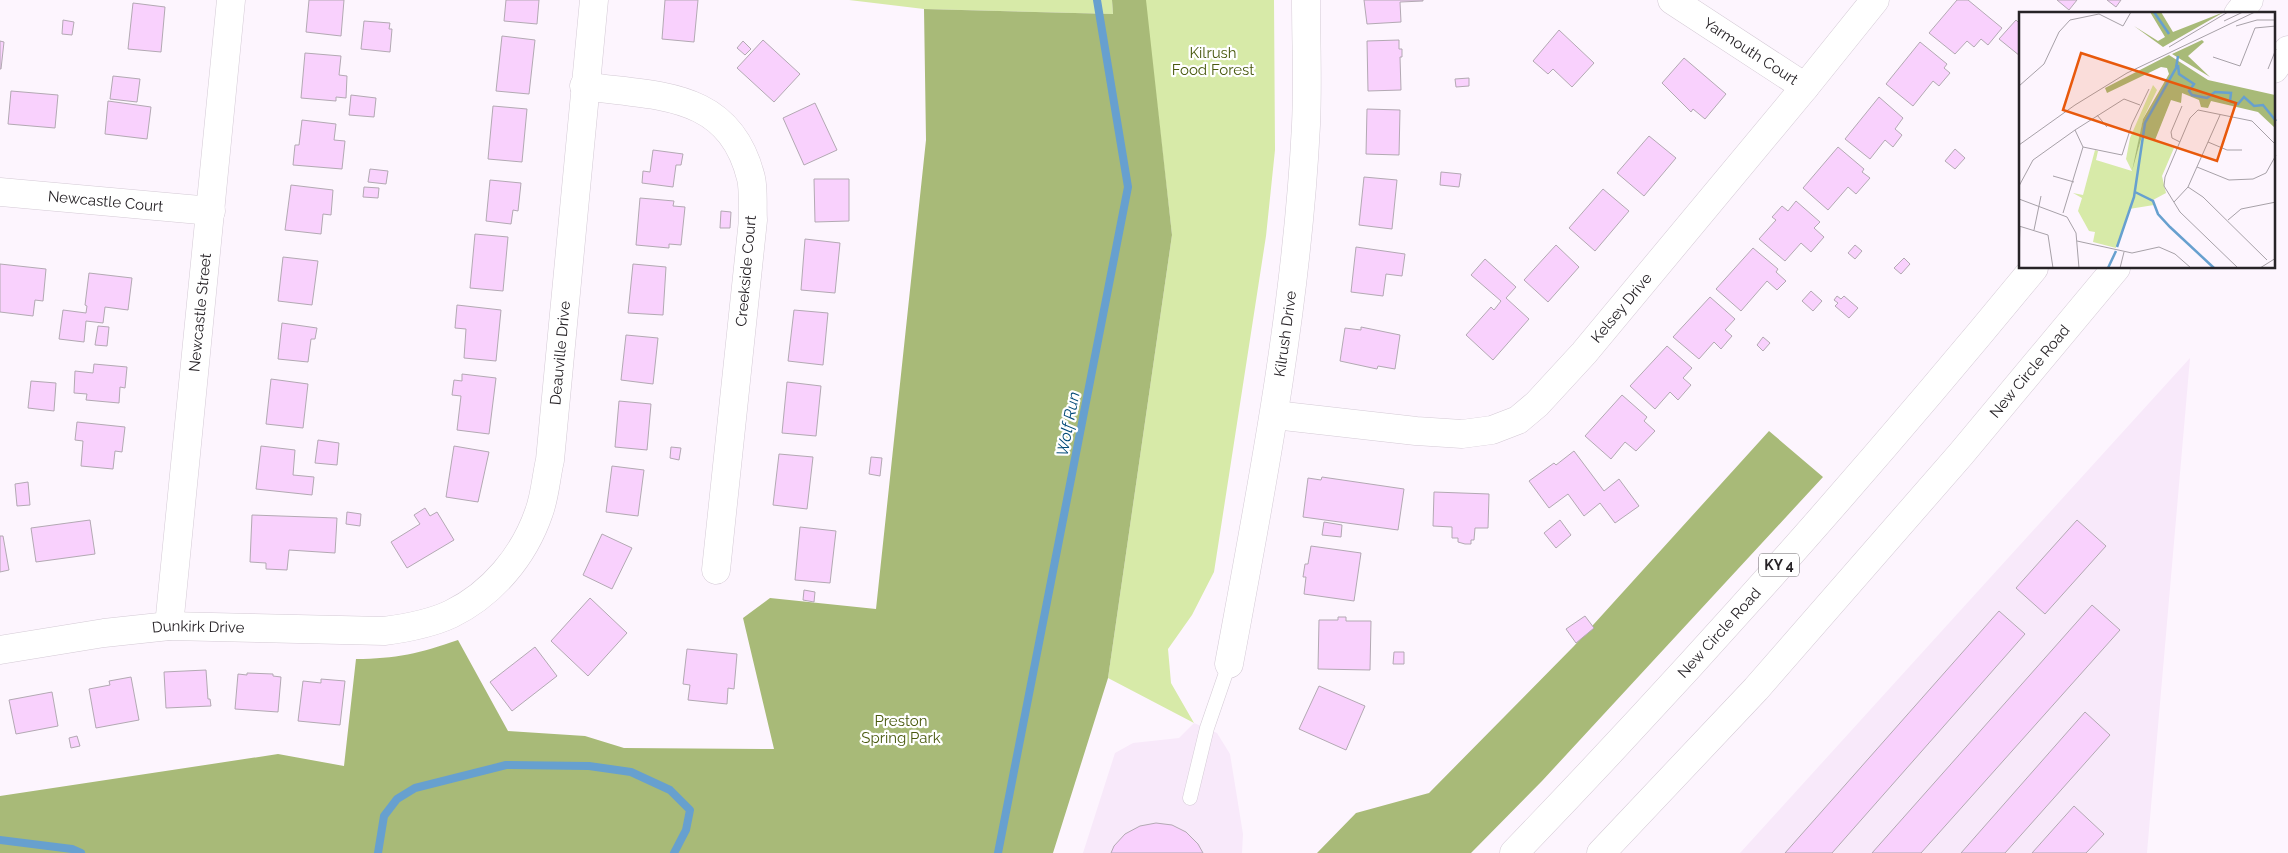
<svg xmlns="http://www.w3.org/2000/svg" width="2288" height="853" viewBox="0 0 2288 853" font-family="Raleway,sans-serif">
  <rect width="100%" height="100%" fill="#fdf5fe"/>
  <path fill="#f8e9fa" d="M2190 358 2147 853H1740Z
    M1194 723 1217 733 1230 754 1243 834 1242 853H1083L1115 753 1133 743 1179 738Z"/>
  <path fill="#d7eaa8" d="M849 0H1112L1113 14 924 9Z
    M1145 0H1274L1275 150 1266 236 1214 572 1192 615 1168 649 1171 683 1194 723 1108 678 1172 235Z"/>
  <path fill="#a8ba78" d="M1112 0H1146L1172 235 1108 678 1053 853H0V796L278 754 344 766 356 659C395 659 421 653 458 640L508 731 585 736 624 748 774 749 743 618 770 598 876 609 926 140 924 9 1113 14Z
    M1769 431 1823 477 1542 781 1471 853H1317L1356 813 1429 793 1574 646Z"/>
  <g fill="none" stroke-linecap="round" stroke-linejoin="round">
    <path stroke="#67a0cf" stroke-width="8" d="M0 840 72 849 81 853
      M378 853 384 816 397 799 415 788 506 765 589 766 631 772 670 790 690 810 686 830 674 853
      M998 853 1128 187 1097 0"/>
  </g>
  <path fill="#f9d1fd" stroke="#b3a9b3" d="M309 0H344L341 36 306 32Z
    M506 0H539L537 24 504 21Z
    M665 0H698L694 42 662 39Z
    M1364 0H1423V1L1400 2 1401 22 1367 24Z
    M1957 0H1968L2002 28 1988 45 1981 39 1974 47 1967 41 1955 54 1929 33Z
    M2057 0H2077L2069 10Z
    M2107 0H2121L2116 7Z
    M133 3 165 7 161 52 128 49Z
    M63 20 74 22 72 35 62 34Z
    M2016 20 2020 24V56L1999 39Z
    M364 21 390 23 389 29H392L390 52 361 49Z
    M1559 30 1594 63 1572 87 1553 69 1548 74 1533 61Z
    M502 36 535 40 529 94 496 91Z
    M763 40 800 74 774 102 737 68Z
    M1399 40V49H1402V57H1400L1401 90 1368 91 1367 41Z
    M0 41 4 42 1 69H0Z
    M743 41 751 49 745 55 737 48Z
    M1920 42 1947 64 1944 68 1950 73 1939 86 1933 81 1913 106 1886 84Z
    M305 53 341 56 339 75 347 76 346 98 336 97V101L301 98Z
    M1684 58 1726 94 1705 119 1693 109 1691 112 1662 83Z
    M113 76 140 79 137 102 110 99Z
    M1469 78V86L1456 87 1455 79Z
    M11 91 58 95 55 128 8 124Z
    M351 95 376 98 374 117 349 115Z
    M1879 97 1903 118 1895 129 1902 135 1893 147 1885 140 1870 159 1845 139Z
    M108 101 151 107 147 139 105 134Z
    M815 103 837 150 804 165 783 118Z
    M493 106 527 109 522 162 488 159Z
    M1367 109 1400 110 1399 155 1366 154Z
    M302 120 336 124 334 140 345 141 342 169 293 165 295 145H299Z
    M1649 136 1676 158 1644 196 1617 173Z
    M1838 147 1864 169 1862 172 1870 178 1856 194 1848 187 1828 210 1803 188Z
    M1955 149 1965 158 1955 169 1945 161Z
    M653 150 683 154 681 165H676L673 187 642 183 643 171 650 172Z
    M370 169 388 171 386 184 368 182Z
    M1441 172 1461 174 1459 187 1440 185Z
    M1364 177 1397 180 1392 229 1359 225Z
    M814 179H849V221L815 222Z
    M490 180 521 183 518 211 513 210 511 224 486 221Z
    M291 185 333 190 331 215 323 214 321 234 285 230Z
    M364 187 379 188 378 198 363 197Z
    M1603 189 1629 211 1595 251 1569 228Z
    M640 198 674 201 673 206 685 207 681 245 669 244V248L636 245Z
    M1796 201 1820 222 1814 228 1824 237 1811 252 1801 243 1785 261 1759 239 1776 220 1772 217 1782 206 1788 211Z
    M721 211 731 212 730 228H720Z
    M475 234 508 237 503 291 470 288Z
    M805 239 840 243 835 293 801 290Z
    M1556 245 1579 267 1548 302 1524 280Z
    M1855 245 1862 251 1855 259 1848 253Z
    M1356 247 1405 254 1402 276 1386 274 1383 296 1351 292Z
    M1753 248 1778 269 1776 272 1786 281 1777 290 1767 281 1741 311 1716 289Z
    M283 257 318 261 312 305 278 301Z
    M1904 258 1910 264 1901 274 1894 268Z
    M1485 259 1516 287 1506 298 1529 319 1493 360 1466 335 1491 307 1494 310 1501 301 1471 275Z
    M0 264 46 269 43 301 35 300 33 316 0 312Z
    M633 264 666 267 663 315 628 313Z
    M89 273 132 278 128 310 105 307 103 323 86 321 84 342 59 339 63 310 86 313 87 306 85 305Z
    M1811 291 1822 301 1813 311 1802 301Z
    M1837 296 1841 299 1844 296 1858 308 1849 318 1835 306 1838 303 1834 300Z
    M1710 297 1735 319 1725 330 1732 336 1721 349 1714 342 1699 359 1673 337Z
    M457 305 501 310 496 361 464 358 466 329 455 328Z
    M794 310 828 313 823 365 788 361Z
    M282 323 317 328 315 339H311L308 362 278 359Z
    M98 326 109 327 107 346 95 345Z
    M1361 327 1400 335 1395 369 1378 366 1377 369 1340 361 1345 328 1361 330Z
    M626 335 658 338 653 384 621 380Z
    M1763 337 1770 343 1763 351 1757 345Z
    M1667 346 1692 368 1683 378 1691 385 1678 400 1670 392 1655 409 1630 386Z
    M94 364 127 367 125 388 120 387 119 403 86 400 87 394 74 393 75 371 93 373Z
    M462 374 496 378 489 434 457 430 461 396 452 395 454 380 462 381Z
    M271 379 308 384 303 428 266 424Z
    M31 381 56 383 54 411 28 408Z
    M787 382 821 386 816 436 782 433Z
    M1622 395 1647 417 1644 421 1655 431 1636 451 1625 442 1611 459 1585 436Z
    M619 401 651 404 647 450 615 447Z
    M77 422 125 427 122 452 115 451 113 469 81 466 83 441 75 440Z
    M318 440 339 443 337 465 315 463Z
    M261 446 295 450 293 475 314 477 312 495 256 489Z
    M454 446 489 452 478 502 446 497Z
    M671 447 681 448 679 460 670 458Z
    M1574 451 1604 491 1619 479 1639 506 1615 523 1600 503 1584 516 1568 494 1549 508 1529 481 1554 463 1556 465Z
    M779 454 813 457 807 509 773 505Z
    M871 457 882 458 880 476 869 474Z
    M612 466 644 470 638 516 606 512Z
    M1322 477 1404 489 1398 530 1303 517 1308 478 1321 480Z
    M28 482 30 505 17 506 15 484Z
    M1434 492 1489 494 1488 528H1475L1474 540H1471V544H1465L1458 542V538H1452V527L1433 526Z
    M425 508 430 516 437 512 454 540 407 568 391 542 420 524 414 515Z
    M347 512 361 514 360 526 346 524Z
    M252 515 337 518 335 553 289 550 287 570 266 569V563L250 562Z
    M90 520 95 554 36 562 31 528Z
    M1560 520 1571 535 1556 548 1544 533Z
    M2077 520 2106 546 2045 614 2016 588Z
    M1324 522 1342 525 1341 537 1322 535Z
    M800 527 836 531 830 583 795 580Z
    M602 534 632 548 612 589 583 575Z
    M0 536H3L9 570 0 572Z
    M1311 546 1361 553 1354 601 1304 594 1306 577H1303L1305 564H1308Z
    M804 590 815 592 814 602 803 600Z
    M590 598 627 633 588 676 551 641Z
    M2092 605 2120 630 1921 853H1872Z
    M1999 611 2025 634 1832 853H1785Z
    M1585 616 1594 628 1576 643 1566 629Z
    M1338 617H1346V621H1371L1370 670 1318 669 1319 620H1338Z
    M535 647 557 676 512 711 490 682Z
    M687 649 737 654 734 689 728 688 727 704 688 700 690 685 683 684Z
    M1394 652H1404V664H1393Z
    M206 670 208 699H210L211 706 166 708 164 672Z
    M247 673 273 674V676L281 677 278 712 235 709 238 674 247 675Z
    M131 677 139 720 96 728 89 689 110 685 109 681Z
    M321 679 345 681 340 725 298 721 303 681 321 683Z
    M1319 686 1365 706 1346 750 1299 729Z
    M52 692 58 726 16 734 9 700Z
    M2085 712 2110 735 2005 853H1961Z
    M77 736 80 746 71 748 69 738Z
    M2074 806 2104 834 2086 853H2032Z
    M1156 823 1172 825 1186 832 1198 844 1203 853H1111L1114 846 1125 834 1140 826Z"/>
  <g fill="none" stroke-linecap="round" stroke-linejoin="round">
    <defs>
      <path id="service" d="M1190 798 1207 728 1229 664"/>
      <g id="minor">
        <path id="s1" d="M1672 0 1805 87"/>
        <path d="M584 86C657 97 729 90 751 178 754 191 752 207 753 220L716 570"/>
        <path id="s2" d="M0 192 211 211"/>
        <path id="s3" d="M1275 415 1416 431 1462 434 1492 430 1518 420 1537 404 1584 353 1805 87 1875 0"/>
        <path id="s4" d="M169 626 231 0"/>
        <path id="s5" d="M0 650 104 633 169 626 384 631C407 628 430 624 451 614 492 594 524 556 539 512 545 496 546 477 550 460L594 0"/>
        <path id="s6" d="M1229 664C1262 486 1297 306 1306 125 1308 83 1306 41 1306 0"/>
      </g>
      <g id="motorway">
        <path d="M2238 14 2249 0"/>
        <path d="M2274 69 2288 50"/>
        <path id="s7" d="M1514 853C1695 665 1869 469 2034 268"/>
        <path id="s8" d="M1601 853 1756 689 1961 454 2116 268"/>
      </g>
    </defs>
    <use href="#service" stroke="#d4cad5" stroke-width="15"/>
    <use href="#minor" stroke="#d4cad5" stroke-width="29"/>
    <use href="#motorway" stroke="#d4cad5" stroke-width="29"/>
    <use href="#service" stroke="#fff" stroke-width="14"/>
    <use href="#minor" stroke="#fff" stroke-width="28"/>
    <use href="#motorway" stroke="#fff" stroke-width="28"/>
  </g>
  <g text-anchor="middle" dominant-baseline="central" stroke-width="4.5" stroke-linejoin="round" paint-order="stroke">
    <rect fill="#fff" stroke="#686568" stroke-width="1" x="1759" y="553.5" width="40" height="23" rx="4"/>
    <g font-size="14" font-weight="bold" fill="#272327">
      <text x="1779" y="565">KY 4</text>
    </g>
    <g font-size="15" fill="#272327" stroke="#fff">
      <text stroke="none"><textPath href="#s1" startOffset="94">Yarmouth Court</textPath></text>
      <text stroke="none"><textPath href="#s2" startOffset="106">Newcastle Court</textPath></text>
      <text transform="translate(746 271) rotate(-85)">Creekside Court</text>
      <text stroke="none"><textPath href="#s3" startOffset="399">Kelsey Drive</textPath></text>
      <text stroke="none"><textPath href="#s4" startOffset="315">Newcastle Street</textPath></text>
      <text stroke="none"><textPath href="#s6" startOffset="335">Kilrush Drive</textPath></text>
      <text stroke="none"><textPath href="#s5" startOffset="754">Deauville Drive</textPath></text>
      <text stroke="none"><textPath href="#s8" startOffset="645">New Circle Road</textPath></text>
      <text stroke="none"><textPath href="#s5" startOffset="200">Dunkirk Drive</textPath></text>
      <text stroke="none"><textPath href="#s7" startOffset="301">New Circle Road</textPath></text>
    </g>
    <g font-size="15" fill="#4a5a0f" stroke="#fff">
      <text x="1213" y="53">Kilrush<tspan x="1213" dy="17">Food Forest</tspan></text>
      <text x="901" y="721">Preston<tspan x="901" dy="17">Spring Park</tspan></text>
    </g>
    <g font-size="16" font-style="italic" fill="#034b78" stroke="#fff">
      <text transform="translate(1068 424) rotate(-79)">Wolf Run</text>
    </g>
  </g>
  <g transform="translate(2019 12)">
    <rect width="256" height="256" fill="#fdf5fe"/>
    <path d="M134 73 138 78 124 107 117 145 123 123 155 136 143 164 147 181 134 188 135 193 110 197 97 236 74 230 76 220 70 219 59 199 63 186 54 181 64 183 76 138 79 139 77 148 113 159 107 147 111 126Z" fill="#d7eaa8"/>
    <path d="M131 0H142L154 20 205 0 144 35 115 14 139 29 146 25ZM183 28 185 30 169 44 191 65 153 42ZM150 43 189 68 256 83V116L239 100 192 89 189 96 182 95 180 88 163 81 162 91 152 88 136 128 123 124 113 159 124 107 150 62 148 56 142 55 88 81 86 76Z" fill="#a8ba78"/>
    <path fill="none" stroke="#67a0cf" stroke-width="2.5" d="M135 0 150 22M159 53 160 62 175 72 170 79 173 83 188 86 196 80 212 81 211 89 219 92 225 85 235 94 244 93 257 109M116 180 134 189 139 202 151 215 195 256M98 235 115 185 126 111 157 56 159 44M89 256 97 239"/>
    <path fill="none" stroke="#a7a1a8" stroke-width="1" d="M205 9 224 0M217 14 238 8H257M150 35 209 0M194 45 221 54 236 16 257 14M249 57 257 37M0 74 25 52 40 20 51 8 80 2 104 14 112 0M78 103 88 115M161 130 153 126 152 120 163 94M189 130 208 138H223M0 133 56 93 108 61 236 0M64 135 103 143 113 112 130 77M178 155 210 168 234 167 247 161 257 143M34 164 55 170M0 174 14 148 56 118 105 87 121 93M169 175 184 185 248 248M0 187 48 205 57 221 60 256M155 190 169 175 201 103M44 201 64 135 56 118M209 208 222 197 257 190M0 214 29 223 34 256M15 218 22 184M58 229 113 241 140 235 156 242 172 256M0 240 1 214M101 256 105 240M219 256 161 200 145 174 146 165 171 106 179 98 233 109 257 133M241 256 257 246"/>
    <path fill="#e8590c" fill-opacity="0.15" stroke="#e8590c" stroke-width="2.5" d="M62 41 217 91 198 149 44 98Z"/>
    <rect width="256" height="256" fill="none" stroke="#272327" stroke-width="2.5"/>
  </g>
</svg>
